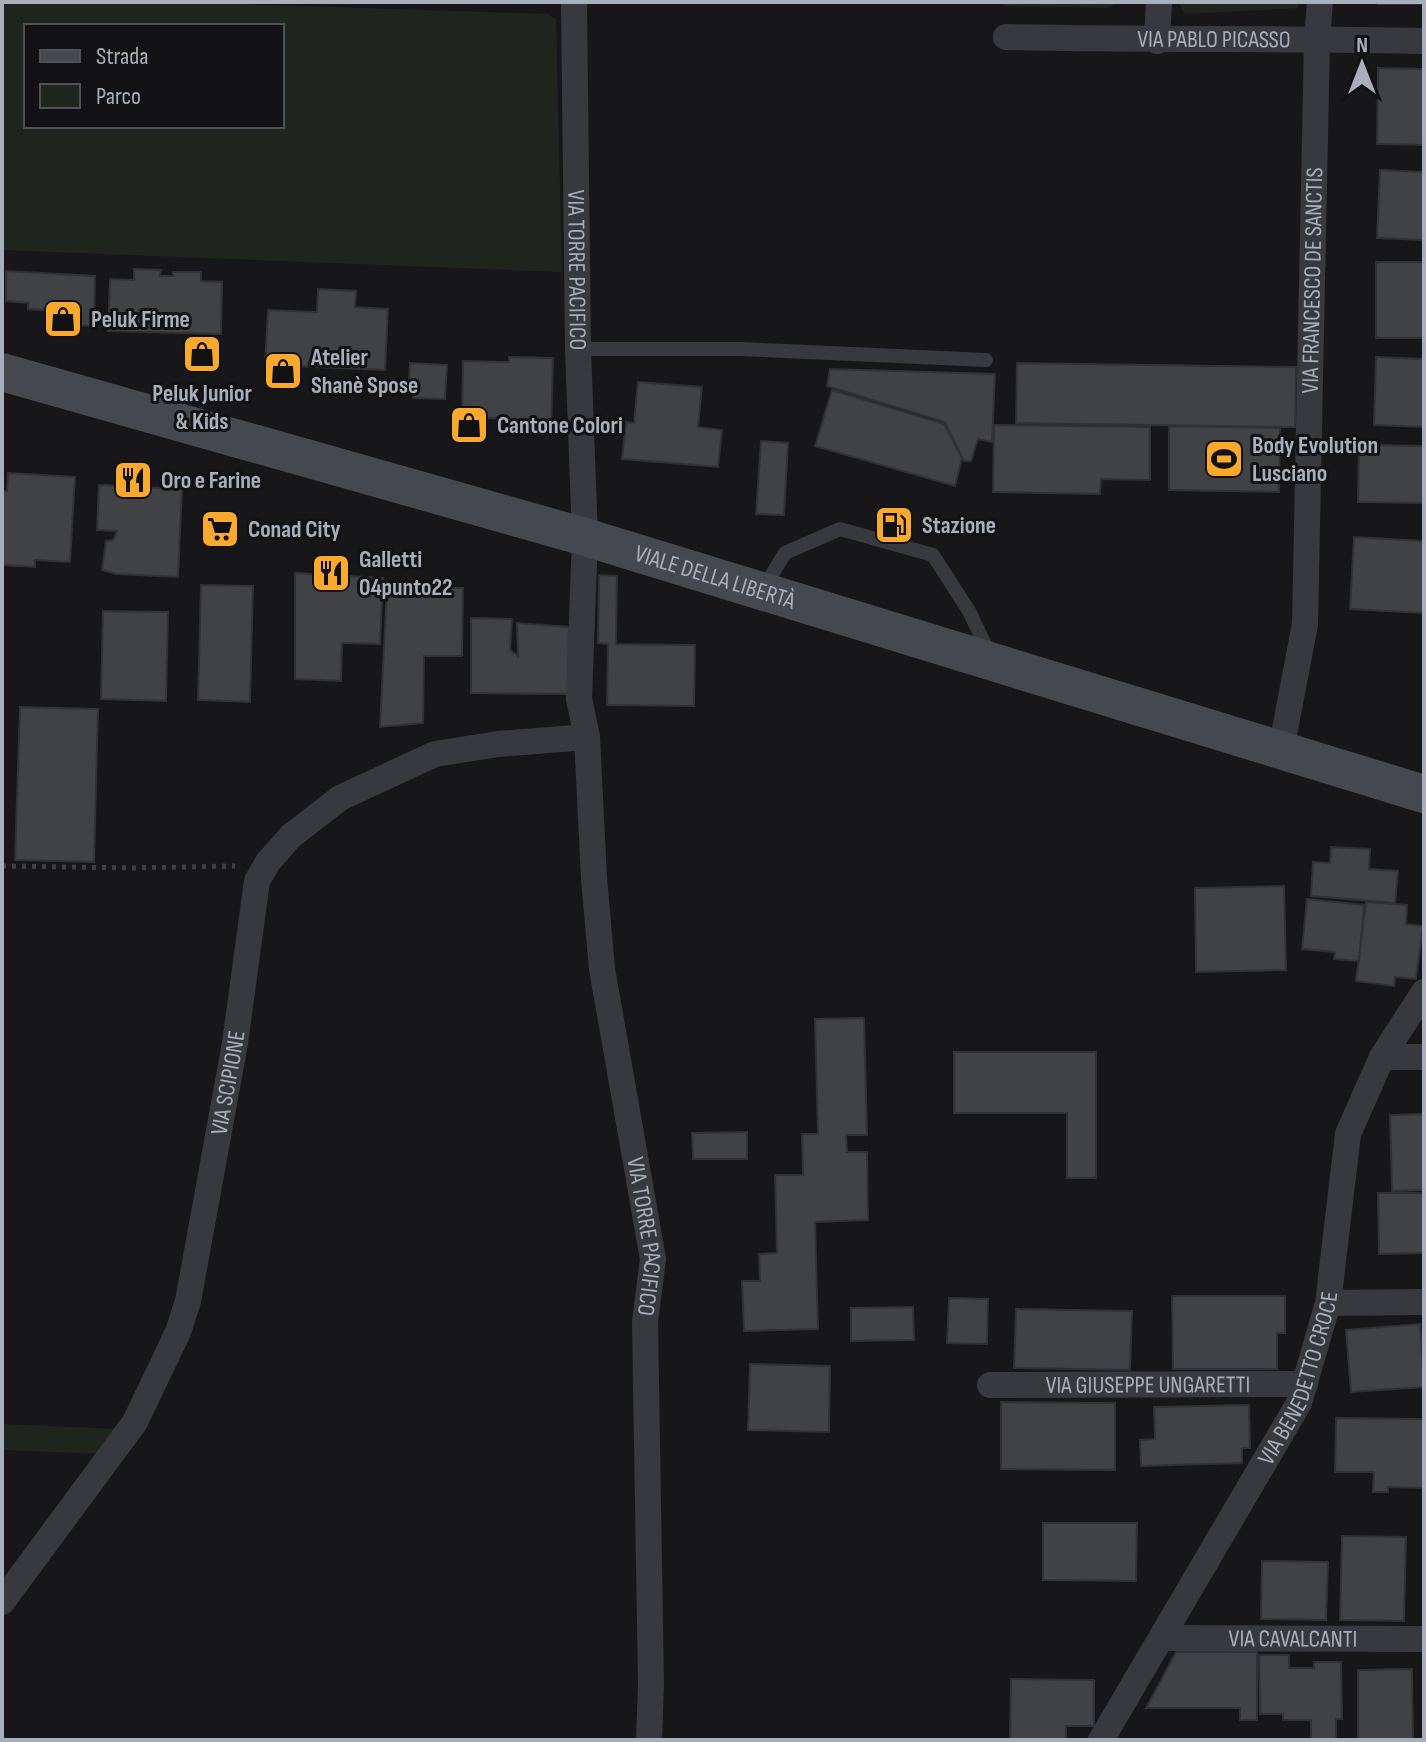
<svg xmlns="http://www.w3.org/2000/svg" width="1426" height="1742" viewBox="0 0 1426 1742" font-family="'Sofia Sans Condensed',sans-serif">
  <rect width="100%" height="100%" fill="#171719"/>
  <path fill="#1d251d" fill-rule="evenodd" d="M2 2H180L548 14 556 19 562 272 2 250ZM26 26H282V126H26Z
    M1003 2H1116L1110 8 1003 6Z
    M1178 2H1298V8L1185 14Z
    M2 1424 120 1429 101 1454 2 1450Z"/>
  <path fill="#414246" stroke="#313135" stroke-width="2" d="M1378 2H1424V4H1378Z
    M1378 68 1424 69V145L1377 144Z
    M1380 170 1424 172V240L1377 238Z
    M1376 262H1424V338H1376Z
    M134 269 161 270 160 276H173V272H201V281L222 282 221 334 108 331 110 279 134 280Z
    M6 271 95 276 94 326 71 325V312L28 309V303L6 301Z
    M318 289 356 291 355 307 388 309 385 370 265 365 268 310 317 312Z
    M509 357 553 358 551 431H543L545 435 521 434V428L506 427V419L462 417 463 361 509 362Z
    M1376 357 1424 359V427L1374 425Z
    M410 363 447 365 445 399 413 398 414 386 409 384Z
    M1017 363 1296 367 1295 427 1016 423Z
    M830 369 995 374 992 442 978 439 971 461H964L945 422 827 386Z
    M638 382 702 387 698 427 722 430 718 467 622 459 626 422 634 423Z
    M832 390 944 424 962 458 955 486 815 446Z
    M994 425 1150 427V480L1101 479 1100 494 993 492Z
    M1169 426 1280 428 1279 492 1169 490Z
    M761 441 788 443 784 515 756 514Z
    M1359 445 1424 446V503L1358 502Z
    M8 473 75 477 70 562 35 560V567L2 565V491H7Z
    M99 485 182 489 178 577 116 574 102 570 106 541 113 540 117 531 97 530Z
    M1354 537 1424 541V613L1350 609Z
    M295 573 383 578 380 644 342 643 341 681 295 679Z
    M599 575 617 576 616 644 695 645 694 706 607 705 608 644 598 643Z
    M201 585 253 586 250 702 198 700Z
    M387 587 463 588 462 656H424L423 723 380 727Z
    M103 611 168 612 166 701 101 699Z
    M471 618 512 619 510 650 518 656 517 623 569 627 568 694 471 693Z
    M20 707 98 709 94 862 15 860Z
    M1331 847 1370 849 1369 869 1398 871 1395 903 1311 896 1313 862 1330 863Z
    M1284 886 1286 970 1196 972 1195 888Z
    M1307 899 1364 905 1359 961 1334 959 1335 952 1302 949Z
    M1366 902 1407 905 1406 924 1423 926 1416 979 1395 977 1394 986 1356 981Z
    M864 1018 867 1135H846L847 1152H867L868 1220 815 1222 818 1329 744 1331 742 1281H760L759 1254 777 1253 775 1175H803L802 1134H818L815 1019Z
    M954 1052H1096V1178H1067V1113H954Z
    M1424 1114V1190L1392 1191 1390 1115Z
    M747 1132V1159H693L692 1133Z
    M1378 1193H1424V1253L1379 1254Z
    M1172 1296H1285V1333H1277V1369H1173Z
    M949 1298 988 1299 987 1344 947 1343Z
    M913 1307 914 1340 851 1341V1308Z
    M1016 1309 1132 1311 1130 1370 1014 1368Z
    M1420 1324 1424 1387 1351 1392 1346 1330Z
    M750 1364 830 1366 829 1432 748 1430Z
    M1001 1402 1115 1403V1470L1001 1469Z
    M1249 1405 1250 1448H1242V1463L1141 1466 1140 1440 1155 1439 1154 1407Z
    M1336 1418 1424 1419V1488L1388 1487V1492H1373L1374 1472H1335Z
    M1043 1523H1137L1136 1581 1043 1580Z
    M1342 1536 1406 1537 1404 1621 1340 1620Z
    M1262 1561 1328 1562 1326 1620 1261 1619Z
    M1176 1652H1257V1720H1240V1708H1146Z
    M1259 1655H1289V1668H1314V1662H1341L1342 1719H1336V1740H1311V1720H1283V1714H1260Z
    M1412 1669 1413 1740H1358V1670Z
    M1011 1679 1094 1680V1726H1066V1740H1010Z"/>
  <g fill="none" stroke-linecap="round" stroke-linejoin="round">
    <path stroke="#3e4046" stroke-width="5" stroke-dasharray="4 6" stroke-linecap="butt" d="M2 866 132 868 235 866"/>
    <path stroke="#38393f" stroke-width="14" d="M578 349H740L986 360
      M763 589 785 553 840 529 933 555 969 611 989 653"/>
    <g stroke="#38393f" stroke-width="26">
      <path id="s1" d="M574 2 578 349 585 537 579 699 587 737 594 878 602 969 653 1259 645 1322 651 1684 649 1740"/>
      <path id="s2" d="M1006 37C1145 40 1285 38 1424 41"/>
      <path d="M1157 41 1159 2"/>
      <path id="s3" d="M1281 750 1305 624 1317 39 1320 2"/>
      <path d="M1382 1057H1424"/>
      <path d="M1328 1303 1424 1302"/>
      <path id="s4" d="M990 1385 1305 1384"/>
      <path id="s5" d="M2 1602 135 1422 178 1332 188 1301 235 1043 257 881 268 862 291 836 340 798 435 754 498 744 587 737"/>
      <path id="s6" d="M1163 1638 1424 1639"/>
      <path id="s7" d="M1101 1740 1299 1403 1328 1303 1348 1134 1382 1057 1424 992"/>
    </g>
    <path stroke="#46484f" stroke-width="38" id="s8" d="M2 372 585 537 1424 794"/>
  </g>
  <defs>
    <symbol id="shop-square" viewBox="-11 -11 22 22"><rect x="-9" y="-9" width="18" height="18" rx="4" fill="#fba92d" stroke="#121214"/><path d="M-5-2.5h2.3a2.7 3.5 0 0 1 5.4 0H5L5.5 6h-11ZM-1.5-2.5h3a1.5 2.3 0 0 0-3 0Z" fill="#111"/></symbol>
    <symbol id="stadium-square" viewBox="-11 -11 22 22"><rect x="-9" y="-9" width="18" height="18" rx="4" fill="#fba92d" stroke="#121214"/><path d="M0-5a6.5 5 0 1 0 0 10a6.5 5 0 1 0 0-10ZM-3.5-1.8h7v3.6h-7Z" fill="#111"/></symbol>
    <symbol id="restaurant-square" viewBox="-11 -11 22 22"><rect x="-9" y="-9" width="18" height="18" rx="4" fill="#fba92d" stroke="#121214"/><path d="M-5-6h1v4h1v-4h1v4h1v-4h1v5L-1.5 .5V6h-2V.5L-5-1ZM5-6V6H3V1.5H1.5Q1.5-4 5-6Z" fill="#111"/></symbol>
    <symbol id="fuel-square" viewBox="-11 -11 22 22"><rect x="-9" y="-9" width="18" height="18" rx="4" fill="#fba92d" stroke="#121214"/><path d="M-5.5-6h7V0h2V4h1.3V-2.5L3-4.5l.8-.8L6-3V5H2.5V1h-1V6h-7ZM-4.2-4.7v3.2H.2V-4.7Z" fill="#111"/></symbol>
    <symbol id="supermarket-square" viewBox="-11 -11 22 22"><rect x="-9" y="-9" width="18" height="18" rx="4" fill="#fba92d" stroke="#121214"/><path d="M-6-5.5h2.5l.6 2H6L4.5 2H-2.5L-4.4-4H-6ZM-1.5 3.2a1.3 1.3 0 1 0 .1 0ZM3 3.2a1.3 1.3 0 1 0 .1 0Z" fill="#111"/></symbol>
  </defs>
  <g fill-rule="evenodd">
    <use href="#shop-square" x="41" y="297" width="44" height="44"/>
    <use href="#shop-square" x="180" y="332" width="44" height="44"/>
    <use href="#shop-square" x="261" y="349" width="44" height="44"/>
    <use href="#shop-square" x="447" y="403" width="44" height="44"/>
    <use href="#stadium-square" x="1202" y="437" width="44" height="44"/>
    <use href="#restaurant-square" x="111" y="458" width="44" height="44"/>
    <use href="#fuel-square" x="872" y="503" width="44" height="44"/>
    <use href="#supermarket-square" x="198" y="507" width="44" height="44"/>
    <use href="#restaurant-square" x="309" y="551" width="44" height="44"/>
  </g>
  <g text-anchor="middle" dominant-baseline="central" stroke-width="6" stroke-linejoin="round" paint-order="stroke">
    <g font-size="24" fill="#a9afba" stroke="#121214">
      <text stroke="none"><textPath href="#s2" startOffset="208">VIA PABLO PICASSO</textPath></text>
      <text stroke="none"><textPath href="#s1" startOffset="268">VIA TORRE PACIFICO</textPath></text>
      <text stroke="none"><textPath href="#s3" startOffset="472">VIA FRANCESCO DE SANCTIS</textPath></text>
      <text stroke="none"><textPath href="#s8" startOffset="742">VIALE DELLA LIBERTÀ</textPath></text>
      <text stroke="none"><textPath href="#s5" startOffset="578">VIA SCIPIONE</textPath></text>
      <text stroke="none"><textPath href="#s1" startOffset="1240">VIA TORRE PACIFICO</textPath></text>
      <text stroke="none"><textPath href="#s7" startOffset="414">VIA BENEDETTO CROCE</textPath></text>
      <text stroke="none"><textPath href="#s4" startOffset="158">VIA GIUSEPPE UNGARETTI</textPath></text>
      <text stroke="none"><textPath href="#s6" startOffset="130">VIA CAVALCANTI</textPath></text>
    </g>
    <g font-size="24" font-weight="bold" fill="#a9afba" stroke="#121214" text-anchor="start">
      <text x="91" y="319">Peluk Firme</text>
      <text x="311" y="357">Atelier<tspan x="311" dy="28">Shanè Spose</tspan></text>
      <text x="202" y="393" text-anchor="middle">Peluk Junior<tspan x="202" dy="28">&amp; Kids</tspan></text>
      <text x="497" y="425">Cantone Colori</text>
      <text x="1252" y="445">Body Evolution<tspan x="1252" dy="28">Lusciano</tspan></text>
      <text x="161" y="480">Oro e Farine</text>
      <text x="922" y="525">Stazione</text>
      <text x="248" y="529">Conad City</text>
      <text x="359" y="559">Galletti<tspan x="359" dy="28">04punto22</tspan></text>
    </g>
  </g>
  <rect width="1426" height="1742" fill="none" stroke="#a9afba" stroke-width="8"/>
  <rect x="24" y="24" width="260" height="104" fill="#121214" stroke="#4e5156" stroke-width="2"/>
  <rect x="40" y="50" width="40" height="12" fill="#46484f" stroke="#4e5156" stroke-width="2"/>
  <text x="96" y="64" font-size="24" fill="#a9afba">Strada</text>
  <rect x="40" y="84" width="40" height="24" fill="#1d251d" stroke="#4e5156" stroke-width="2"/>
  <text x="96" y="104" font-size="24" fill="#a9afba">Parco</text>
  <g transform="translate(1362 64)" stroke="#121214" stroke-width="6" paint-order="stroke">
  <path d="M0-6L14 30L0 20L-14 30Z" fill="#a9afba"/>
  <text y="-12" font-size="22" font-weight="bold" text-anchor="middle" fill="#a9afba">N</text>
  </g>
</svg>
